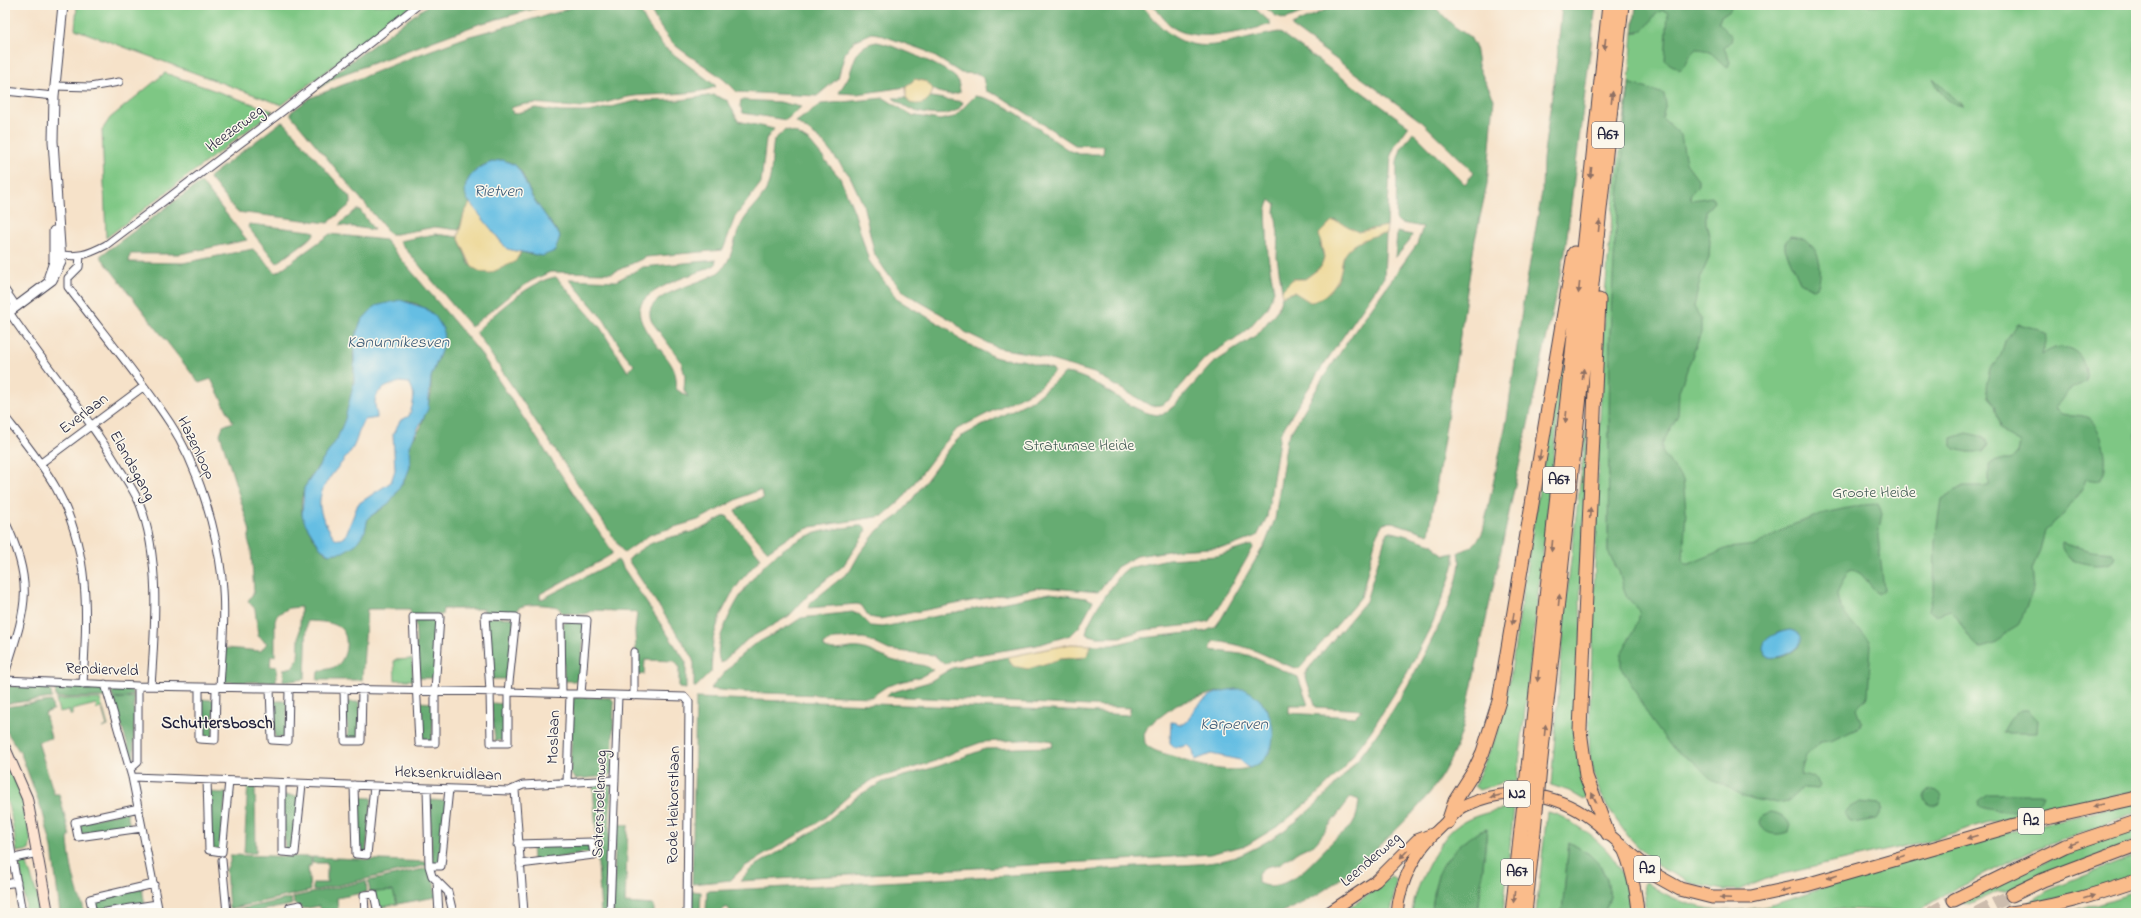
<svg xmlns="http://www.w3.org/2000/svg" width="2141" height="918" viewBox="0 0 2141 918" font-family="'Indie Flower',sans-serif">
  <rect width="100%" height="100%" fill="#fbf7ec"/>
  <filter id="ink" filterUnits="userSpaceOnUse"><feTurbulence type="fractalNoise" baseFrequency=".025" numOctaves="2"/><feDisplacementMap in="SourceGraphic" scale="8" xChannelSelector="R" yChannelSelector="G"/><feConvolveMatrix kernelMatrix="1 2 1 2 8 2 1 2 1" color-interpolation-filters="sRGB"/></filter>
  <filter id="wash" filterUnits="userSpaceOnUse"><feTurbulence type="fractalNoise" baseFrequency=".012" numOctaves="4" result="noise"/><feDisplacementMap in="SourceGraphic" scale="16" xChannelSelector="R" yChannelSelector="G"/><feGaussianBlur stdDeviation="0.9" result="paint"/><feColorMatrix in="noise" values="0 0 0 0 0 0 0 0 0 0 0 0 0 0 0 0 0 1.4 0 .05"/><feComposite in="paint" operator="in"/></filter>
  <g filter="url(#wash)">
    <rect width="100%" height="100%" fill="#f6e2c9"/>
    <path fill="#7ec784" stroke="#507460" d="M77 5H413L282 105 75 29Z
      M1644 5H2136V791L1985 823 1928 841 1774 876 1739 890H1723L1691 883 1663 869 1645 854 1627 835 1607 807 1597 785 1590 758 1589 731 1604 305 1613 205 1628 89 1610 334 1608 551 1612 559 1637 86 1629 83 1633 33H1639Z
      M165 73 273 111 106 238 102 130 110 118Z
      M1570 312 1517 781H1508L1479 790 1474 786 1497 734 1510 678 1535 513Z
      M1589 405 1580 602 1588 796 1584 800 1569 791 1551 785 1565 611Z
      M412 659 413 680H395L394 660Z
      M68 699H100L108 726 102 728 107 726 102 708 97 709 96 704 72 710V715H70L69 710 59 712 56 700Z
      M5 762 25 799 31 841 29 850 17 852 11 815 5 795Z
      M2136 803V812L2032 851 1954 889 1916 912 1845 909 1808 913H1647L1643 884 1646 882C1674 902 1705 912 1739 910 1786 907 1828 883 1872 870 1959 843 2047 822 2136 803Z
      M1514 808 1503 913H1478L1487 829C1467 840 1449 851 1439 873 1434 884 1434 901 1431 913H1412C1414 895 1421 880 1429 864 1434 855 1439 846 1445 838 1460 817 1490 811 1514 808Z
      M1547 812C1560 814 1569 821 1580 828 1613 850 1628 873 1631 913H1604L1610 897 1607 880 1600 865 1589 854 1569 842 1562 913H1536Z
      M2136 827V840L2011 890 1997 892 1969 905 1959 902 2070 850Z
      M2136 855V875L2060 898 2027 904 2047 891Z
      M26 861 39 901V913H25L24 908 26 906 19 862Z
      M1391 876 1396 879V881L1391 913H1339L1358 902Z
      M393 891 397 904 378 908 374 892Z
      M2136 892V913H2068Z"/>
    <path fill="#66ac72" stroke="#446756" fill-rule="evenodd" d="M428 5H549L479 24 338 76 283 111Z
      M576 5H637L647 24 664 47 716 86C704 95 651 94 634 96 617 98 601 106 583 107 558 108 535 98 511 108L513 114 536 108 560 112H589L636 101 681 100 714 95 728 101 738 121 774 129 766 139 761 183 735 217 723 250 646 257 612 273 550 272 531 281 510 295 471 327 399 241 435 234 458 237 469 264 481 272 519 257 521 252 533 255 555 251 560 236C550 220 536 206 529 190 525 181 522 168 513 164 491 152 452 179 470 203L464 214 459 230 435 227 396 234H390L291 115V112L310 98 415 56 470 36 559 12Z
      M648 5H1142C1188 67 1217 42 1279 32L1409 126 1396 144 1391 155 1387 226 1358 232 1335 220 1320 244 1324 257 1321 267 1305 279H1293L1282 290 1277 257 1278 234 1275 212 1276 205 1270 200 1266 210 1268 256 1274 291 1267 308 1245 332 1205 358 1169 400 1161 405 1151 406 1094 373 1027 353 998 348 965 332 953 321 905 293 887 273 875 255 863 204 850 176 820 139 796 122 821 104 884 98 911 115 940 120 954 117 975 96C1009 100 1042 134 1070 151L1079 154H1103L1104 146 1075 145 1000 96 986 91 983 78 979 74 961 73 926 51 878 34 872 33 854 41 845 53 838 78 817 96 737 92C720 73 696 62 676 46 664 35 655 19 648 5Z
      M1153 5H1251L1271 23V24C1246 32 1193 44 1171 26 1164 20 1159 12 1153 5Z
      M1262 5H1320L1286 19 1276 16Z
      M1336 5H1433L1455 27 1470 37 1475 46 1478 65 1484 79 1494 99 1487 185 1475 240 1429 534 1392 522 1383 523 1377 534 1361 597 1300 668C1295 669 1288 665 1282 663 1257 651 1243 644 1213 641L1210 650 1248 655 1298 677 1308 705H1289V713L1355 717 1362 710 1316 707 1305 675 1308 669 1366 601 1387 532C1394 530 1422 542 1433 544L1437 550 1445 555 1454 553V563L1449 581 1433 622 1407 673 1371 731 1341 771 1312 799 1280 825 1247 845 1210 854 1158 858 740 881 752 868 817 829 859 795 883 782 939 766 985 749 1052 747 1053 741 1039 739 982 742 957 751 933 762 874 779 853 792 822 820 744 867 731 880 692 884 696 698 1052 710 1128 715 1131 708 886 696 889 693 929 682 952 668 1008 657 1010 662 1028 669 1060 659 1081 658 1089 653 1090 645H1113L1142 638 1206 631 1215 627 1221 619 1266 542 1275 519 1287 439 1323 378 1352 335 1417 244 1423 227 1401 223 1396 220 1397 161 1401 149 1413 132 1465 184 1474 172 1422 122 1293 28 1292 25ZM1236 689C1262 701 1267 699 1271 729 1278 787 1207 770 1175 757 1164 753 1152 752 1145 743L1144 734 1148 726 1177 704 1217 692Z
      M1562 5H1596L1565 252 1463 727C1459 741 1454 754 1447 766 1434 791 1415 811 1396 830 1361 864 1326 895 1280 913H730L731 912 727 907 718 913H706L707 891C832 885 957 878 1082 871 1107 869 1131 867 1156 866 1185 864 1216 866 1243 854 1317 821 1378 742 1415 672 1429 645 1466 580 1459 552 1472 548 1478 542 1483 531L1507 419 1523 303 1542 192 1543 159 1557 60ZM1351 797 1359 800C1358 807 1358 814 1354 821 1350 829 1341 834 1334 840 1316 857 1287 897 1258 883V874L1266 867 1279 864 1299 851 1316 843Z
      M1636 5H1731L1730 10 1721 16 1719 23 1732 36 1731 42 1724 48 1730 62 1728 67C1714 60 1715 49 1696 49 1688 55 1688 64 1680 70L1665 61 1668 13 1663 10C1648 16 1651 32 1633 33Z
      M877 42C894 45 944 66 956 78 958 81 960 88 960 92 953 96 941 94 935 90 927 86 924 76 913 81 910 82 909 85 906 87L857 94 839 93C841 88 846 82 849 76 855 60 855 45 877 42Z
      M1933 78 1963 106C1947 104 1939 92 1933 78Z
      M1629 83 1664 94 1666 104 1662 118 1681 135 1686 163 1698 179V185L1690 195 1692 200 1712 197 1714 202 1706 211V223L1710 240 1709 258 1701 276 1694 307 1701 319V333L1679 391 1678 415 1662 444V452L1683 480 1686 510 1683 560 1685 564H1689L1728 548 1756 545 1787 527 1824 513 1862 505 1878 504 1882 513 1878 536 1884 590 1878 594 1861 574 1852 569 1848 571 1837 594C1838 607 1847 618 1856 627 1861 633 1869 636 1871 644L1868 696 1857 708 1862 722 1859 728 1831 741 1820 742 1806 756 1800 774C1809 775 1816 776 1820 786L1818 789 1802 788 1788 801 1777 803 1757 800 1744 796 1710 778 1694 762 1673 749 1651 720 1621 666V654L1638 622 1640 611 1626 596 1619 572 1608 552 1610 334 1615 242ZM1790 630 1799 646C1791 655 1779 660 1768 657L1766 655 1777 633Z
      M931 97 963 102C958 119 927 115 915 111 907 108 900 103 893 98H906L910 103 927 101Z
      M741 100 780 102 801 107 786 120 743 113 740 106Z
      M281 122 285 123 351 199V204L328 223 237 212 209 177Z
      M785 130 796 133 810 142 840 178 854 211 869 261 898 300 950 330 960 340 994 357 1002 359 1022 360 1053 369 1054 372 1038 388 957 429 943 445 902 499 883 516 811 527 792 535 768 551 749 530 735 511 747 503 764 498 760 490 744 496 698 520 651 534 624 553 476 332C493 314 532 280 556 277L600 327 628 372 634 365 624 353 604 320 569 279 616 281 643 267 716 260 715 265 709 268C689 276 666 282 648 296 622 316 663 348 672 366 676 373 677 381 676 389L688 397 684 390 685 376 681 361 652 322C637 293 704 285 720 271 733 260 733 240 741 225 748 210 763 201 768 185 773 171 771 155 774 140Z
      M201 182 247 240 180 254H130L129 262 183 263 253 249 276 273 330 234 385 240 479 351 612 551V554L602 560 540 594V600L618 560 686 662V689L679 688V667L675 661 645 660 644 674 639 675 637 674 635 631 637 612 593 610 585 614 562 613 558 607C548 605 525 602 517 609V615H484V609H443L442 615H411L410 609H367L362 680H317L318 672C324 669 333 669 338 665 343 660 345 654 346 648 349 621 326 622 307 621L305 679 283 682 284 669 293 667 298 658 301 607 289 608 277 615 275 621V656H271L270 666 277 667 276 682H224L226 648 261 651 267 643 258 636 255 609 248 601 254 592 251 549 248 540 250 532 248 524 220 434 223 426 233 422 211 379 199 383 100 256ZM406 301 417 304 431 312 443 329 444 343 431 377V395L421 427 409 446 410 467 404 481 383 508 368 518C367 522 366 526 365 530 361 540 337 558 326 553 319 550 304 522 302 514 296 483 324 464 337 439 350 413 356 382 353 353Z
      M356 210H360L374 230 339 225Z
      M249 224 311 231 315 232 312 237 277 263 248 227Z
      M1397 232 1412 235 1409 242 1395 258Z
      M1378 234H1386L1384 277 1318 373 1280 434 1267 517 1257 536 1229 547 1175 550 1137 556 1117 567 1098 592 1042 587 880 619 869 617 862 606 857 604 808 608 811 602 850 571 860 553 878 530 897 517 908 505 953 444 960 437 1034 399 1065 373C1100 376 1130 416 1162 415L1174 406 1212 364 1258 334 1278 309 1282 296 1294 292C1301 295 1305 301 1313 301 1321 301 1335 286 1338 279 1343 271 1340 261 1346 253 1354 242 1367 238 1378 234Z
      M1790 236C1816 237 1825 263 1818 286L1813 289 1800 282 1785 249V243Z
      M2018 324 2035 328 2047 335 2042 355C2065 337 2089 353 2086 381L2069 390 2055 408C2057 410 2059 413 2062 414 2070 416 2084 413 2091 420 2103 432 2112 469 2099 481L2086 479 2083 487 2065 513 2045 530 2040 550 2032 569 2034 589 2018 625 2008 631 1998 643 1981 648C1969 643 1961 619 1950 610L1936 615 1929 611 1934 590 1935 540 1941 499 1963 486H1989V465L1996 460H2011L2018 452 2020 443 2006 435 2000 428 1995 405 1988 397 1986 387 1990 368 2001 355 2005 341Z
      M1967 433 1984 437 1988 445 1982 452H1968L1955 449 1952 446V438Z
      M727 516 761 558 742 579 731 595 720 616 713 639 711 672 696 687H694V663L690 653 628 560C654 534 675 540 705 527 713 524 719 517 727 516Z
      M858 526H863L867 530 843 566 812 591 789 616 748 639 721 663C715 655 720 636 724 628 740 587 773 546 816 533 830 529 844 528 858 526Z
      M2062 542 2090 551 2113 553 2116 557 2114 561C2101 571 2057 561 2062 542Z
      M1252 545 1253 548 1217 610 1209 621 1191 625 1145 630 1120 637H1097L1086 634 1088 625 1098 606 1121 574 1128 568 1168 559 1217 556Z
      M1050 593 1086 598 1093 601 1079 627 1071 635 1037 645 964 657 944 664 934 655 889 650 864 638 834 639 824 644V647C835 654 848 646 860 648 872 650 883 658 895 661 908 665 922 662 933 670L922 676 887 686 871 697 741 692 710 689 738 658 753 645 789 626 801 618 852 612 859 614 871 626 883 627Z
      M486 617 515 618 507 679H490Z
      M415 619H437L434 678H418Z
      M585 621 580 681H564L563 622Z
      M5 686 50 687 52 698 5 704Z
      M55 687 101 688 106 697 56 698Z
      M116 688 130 689 134 695 122 698 112 697V691Z
      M134 697V761L133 762 113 699Z
      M577 697 611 698 614 702 612 773 609 776 575 779 570 774 573 699Z
      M200 699 214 700 213 737H202Z
      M51 701 53 710 45 713 51 738 38 742 54 794H59L70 836 68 839C69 857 73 876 78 893 79 900 83 901 84 911L81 913H60L52 848 43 813 21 754 5 729V707Z
      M273 701H287V737L275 738Z
      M346 702H360V738L348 740Z
      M418 702 434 703 432 740 422 741Z
      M491 703 506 704 505 740 495 741Z
      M2022 710H2028L2038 720 2037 733H2003L2009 721Z
      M248 781 255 782 256 853H244Z
      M593 784H609L611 787 607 913H601Z
      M1925 798a8 8 0 1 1 16 0a8 8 0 1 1-16 0Z
      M208 792 226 793 220 849H211Z
      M1987 794H2043C2041 800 2037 806 2031 809 2024 813 1987 811 1979 806L1978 801Z
      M282 795 300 796 293 850 285 851Z
      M355 797 372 798 366 852 359 853Z
      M430 800 447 801 440 864H432Z
      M1859 802 1881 804 1882 809 1876 819 1853 823 1848 821 1845 815C1847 807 1853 805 1859 802Z
      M127 811 130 828 80 834 78 823Z
      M1770 812C1780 813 1786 817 1790 825L1788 832C1777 836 1763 835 1760 822L1763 815Z
      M616 824 628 825 625 903 654 905V913H613Z
      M1487 829 1478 913H1431C1434 901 1434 884 1439 873 1448 853 1467 835 1487 829Z
      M1569 842 1589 854 1600 865 1607 880 1610 897 1604 913H1562Z
      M590 844 591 852 533 862 532 845Z
      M230 855 311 857V866H308L310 891 229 909 226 870 230 862Z
      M312 857 428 862V865L313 891V883H327V863H312Z
      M428 868 434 882 436 897 397 904 393 891 370 892 368 881Z
      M366 881 367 892 337 898 338 913H324L319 906 303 909 294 904 293 897Z
      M142 888 145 905 95 912 93 900Z
      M692 891 701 892 700 913H690Z
      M291 898 292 905 248 913H237L236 910Z"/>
    <path fill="#eeda9e" stroke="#887e6c" d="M915 79 927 82 933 89C930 102 922 106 910 103L906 98V87Z
      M470 203C477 210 484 217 489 225 498 238 504 251 521 252L515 262 490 273 481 272 472 267 458 237 464 214Z
      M1332 221 1340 222 1358 232 1387 226 1386 234C1371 235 1349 243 1343 259 1341 265 1342 271 1339 277 1335 287 1321 302 1310 302L1294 292 1282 296V290L1293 279H1305L1321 267 1324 257 1319 234Z
      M1071 644 1090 645 1089 653 1085 657 1060 659 1028 669 1013 666 1008 657Z"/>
    <path fill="#65bee3" stroke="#44708f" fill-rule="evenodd" d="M503 160 515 165 520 171 532 197 560 236 555 251 542 256 507 249 467 199C458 178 484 161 503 160Z
      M400 300 425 308 435 316 443 329 444 343 431 377 428 409 409 446 410 467 407 475 395 495 389 503 368 518 365 531 356 544 343 552 329 554 321 549 305 523 302 515 304 488 337 439 345 419 354 382V340L361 321 375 306ZM400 382 409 383C417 394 413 404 409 416L400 421 393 434 395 470 391 482 358 504 345 537 341 539H336C332 535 329 529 326 524 307 491 336 474 352 449 358 440 358 429 364 420L377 418C377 413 376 410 375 405 374 389 388 386 400 382Z
      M1790 630C1818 636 1787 661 1768 657L1763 649C1763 636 1780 632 1790 630Z
      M1243 689C1275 699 1288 757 1249 768L1240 760 1211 754 1195 760 1193 750 1188 745 1181 747H1172L1170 742 1171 722C1175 722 1180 725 1183 724 1189 723 1190 714 1194 710 1207 694 1222 689 1243 689Z"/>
  </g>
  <g filter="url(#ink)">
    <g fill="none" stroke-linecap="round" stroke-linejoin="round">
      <path stroke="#ccbcad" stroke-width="13" stroke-dasharray="13 6" stroke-linecap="butt" d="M1931 913 1954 900
        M1977 913 2012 895"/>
      <defs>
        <path id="minor" d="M55 86 90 87 119 82
          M5 91 54 96
          M56 254C78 258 87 255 106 245L283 111 418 5
          M80 256 79 267 68 278V287C102 332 139 376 170 423 198 466 216 527 222 578 226 614 222 651 220 687
          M5 290 16 306
          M9 312C43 363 84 410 116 463 124 476 133 489 139 502 161 556 155 629 151 686
          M5 417C23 440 42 463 56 488 91 551 87 615 83 684
          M41 463 143 387
          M5 521C36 586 25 610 5 674
          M485 616 516 617 508 692V743H491L490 691Z
          M413 617H440L435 690V743H419Z
          M5 638 14 644
          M634 652V696
          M5 680 138 686 508 692 685 697 689 702 687 913
          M105 684 132 777 159 913
          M199 687V739L215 740 216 687
          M270 689 272 740 288 741 289 689
          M344 689 345 741H361L362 689
          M562 693 561 619 587 620 581 694
          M130 769 138 762V686
          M132 777 509 791 523 785 615 780
          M207 780 209 850 222 852 229 781
          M567 782 570 694
          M282 783V852L295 853 302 784
          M354 785 356 854 367 855 374 786
          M427 788 429 866 432 876 448 892 453 913
          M515 790 524 913
          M139 808 75 822 78 837 142 828
          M5 814 22 913
          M518 844 592 842 594 855 520 864
          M14 858 38 853
          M222 860 227 913
          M429 866H441L449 789
          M437 881 439 913
          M5 884 17 882
          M93 913 90 899 154 884
          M99 913 157 904
          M290 913V907L300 905 302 913
          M365 913 364 895 374 894 378 913
          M610 913 618 696"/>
        <path id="tertiary" d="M49 276 54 262V231
          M5 315 52 280 61 262 53 141 54 96 63 5"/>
        <path id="secondary" d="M5 748 27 798 48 913"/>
        <path id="primary" d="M1328 913 1376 881 1417 840 1435 833"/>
        <path id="trunk" d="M1397 913C1400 881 1416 849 1440 828 1447 822 1453 814 1460 809 1465 805 1473 803 1479 800 1525 785 1571 798 1605 831 1610 836 1617 840 1621 846 1630 860 1637 896 1638 913"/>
        <path id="motorway" d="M1599 300 1580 730 1586 776 1608 834
          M1528 767 1609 5
          M1540 768 1622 5
          M1448 822 1455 801 1474 771 1483 752 1499 701 1574 253
          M1621 846 1655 875 1680 889 1712 897H1751L1806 885 2015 825 2136 798
          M2012 895 2043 880 2136 845
          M1954 900 2065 846 2136 822
          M1512 913 1521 830
          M1525 913 1534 831
          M2010 913C2054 907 2094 895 2136 881"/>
      </defs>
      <use href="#minor" stroke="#423f50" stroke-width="9"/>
      <use href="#tertiary" stroke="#423f50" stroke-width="11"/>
      <use href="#secondary" stroke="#423f50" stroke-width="12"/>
      <use href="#primary" stroke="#423f50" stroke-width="13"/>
      <use href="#trunk" stroke="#423f50" stroke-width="13"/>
      <use href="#motorway" stroke="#423f50" stroke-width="15"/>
      <use href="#minor" stroke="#fff" stroke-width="7"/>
      <use href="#tertiary" stroke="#fff" stroke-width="9"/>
      <use href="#secondary" stroke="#fde4d1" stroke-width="10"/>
      <use href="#primary" stroke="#fabc8b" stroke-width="11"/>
      <use href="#trunk" stroke="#fabc8b" stroke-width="11"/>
      <use href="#motorway" stroke="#fabc8b" stroke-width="13"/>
      <defs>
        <path id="motorway-bridge" d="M1521 830 1528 767
          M1534 831 1540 768"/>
      </defs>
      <use href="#motorway-bridge" stroke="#423f50" stroke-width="15" stroke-linecap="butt"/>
      <use href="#motorway-bridge" stroke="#fabc8b" stroke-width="13"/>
    </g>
    <defs><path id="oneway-solid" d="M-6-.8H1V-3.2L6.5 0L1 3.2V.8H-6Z"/></defs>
    <g fill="#8e6f63">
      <use href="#oneway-solid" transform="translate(1605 44) rotate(96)"/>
      <use href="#oneway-solid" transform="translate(1612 97) rotate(-84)"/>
      <use href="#oneway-solid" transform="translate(1591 173) rotate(96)"/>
      <use href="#oneway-solid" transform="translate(1599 226) rotate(-84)"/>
      <use href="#oneway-solid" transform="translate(1579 288) rotate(96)"/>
      <use href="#oneway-solid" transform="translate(1583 374) rotate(-84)"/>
      <use href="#oneway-solid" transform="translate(1566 417) rotate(96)"/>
      <use href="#oneway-solid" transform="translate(1540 455) rotate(100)"/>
      <use href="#oneway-solid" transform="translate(1590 513) rotate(-87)"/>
      <use href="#oneway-solid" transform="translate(1552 546) rotate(96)"/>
      <use href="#oneway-solid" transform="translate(1559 600) rotate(-84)"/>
      <use href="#oneway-solid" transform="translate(1513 619) rotate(99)"/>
      <use href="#oneway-solid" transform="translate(1538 676) rotate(96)"/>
      <use href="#oneway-solid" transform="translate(1545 730) rotate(-84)"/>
      <use href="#oneway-solid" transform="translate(1496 796) rotate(169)"/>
      <use href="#oneway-solid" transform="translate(1594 798) rotate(-115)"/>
      <use href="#oneway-solid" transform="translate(2098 806) rotate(168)"/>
      <use href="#oneway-solid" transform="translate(1972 837) rotate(164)"/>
      <use href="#oneway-solid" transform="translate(2073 844) rotate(161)"/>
      <use href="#oneway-solid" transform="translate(1404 854) rotate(134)"/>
      <use href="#oneway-solid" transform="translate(1900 857) rotate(164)"/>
      <use href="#oneway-solid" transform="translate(1832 877) rotate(164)"/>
      <use href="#oneway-solid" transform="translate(1785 890) rotate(166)"/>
      <use href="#oneway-solid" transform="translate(1514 897) rotate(96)"/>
      <use href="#oneway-solid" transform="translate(2089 897) rotate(-17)"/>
      <use href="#oneway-solid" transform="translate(1725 898) rotate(-178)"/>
    </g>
  </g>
  <g text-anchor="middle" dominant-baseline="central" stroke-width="3" stroke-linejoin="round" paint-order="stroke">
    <g fill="#fbf7ec" stroke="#636270" stroke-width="1">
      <rect x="1592" y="122" width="32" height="26" rx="3"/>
      <rect x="1543" y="467" width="32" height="26" rx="3"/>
      <rect x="1504" y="781" width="26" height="26" rx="3"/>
      <rect x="2018" y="808" width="26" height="26" rx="3"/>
      <rect x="1634" y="856" width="26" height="26" rx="3"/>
      <rect x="1501" y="859" width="32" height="26" rx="3"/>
    </g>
    <g font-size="15" font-weight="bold" fill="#22223b">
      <text x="1608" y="135">A67</text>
      <text x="1559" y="480">A67</text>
      <text x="1517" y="794">N2</text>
      <text x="2031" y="821">A2</text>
      <text x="1647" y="869">A2</text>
      <text x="1517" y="872">A67</text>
    </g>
    <g font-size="16" fill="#22223b" stroke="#fbf7ec">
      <text transform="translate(235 129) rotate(-37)">Heezerweg</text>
      <text transform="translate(84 414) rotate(-37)">Everlaan</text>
      <text transform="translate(196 448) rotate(64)">Hazenloop</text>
      <text transform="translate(132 466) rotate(61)">Elandsgang</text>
      <text transform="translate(102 670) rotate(2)">Rendierveld</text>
      <text transform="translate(554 737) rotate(-88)">Moslaan</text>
      <text transform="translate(448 774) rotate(2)">Heksenkruidlaan</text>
      <text transform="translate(600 804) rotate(-88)">Saterstoelenweg</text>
      <text transform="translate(674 805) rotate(-89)">Rode Heikorstlaan</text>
      <text transform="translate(1371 860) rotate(-41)">Leenderweg</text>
    </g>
    <g font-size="16" fill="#425c55" stroke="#fbf7ec">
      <text x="1079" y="446">Stratumse Heide</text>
      <text x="1874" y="493">Groote Heide</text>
    </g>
    <g font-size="17" font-style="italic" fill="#395976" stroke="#fbf7ec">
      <text x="498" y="191">Rietven</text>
      <text x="398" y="342">Kanunnikesven</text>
      <text x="1234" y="724">Karperven</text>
    </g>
    <g font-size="17" font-weight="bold" fill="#22223b" stroke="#fbf7ec">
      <text x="217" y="723">Schuttersbosch</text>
    </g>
  </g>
  <rect width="2141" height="918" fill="none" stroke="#fbf7ec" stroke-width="20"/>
</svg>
